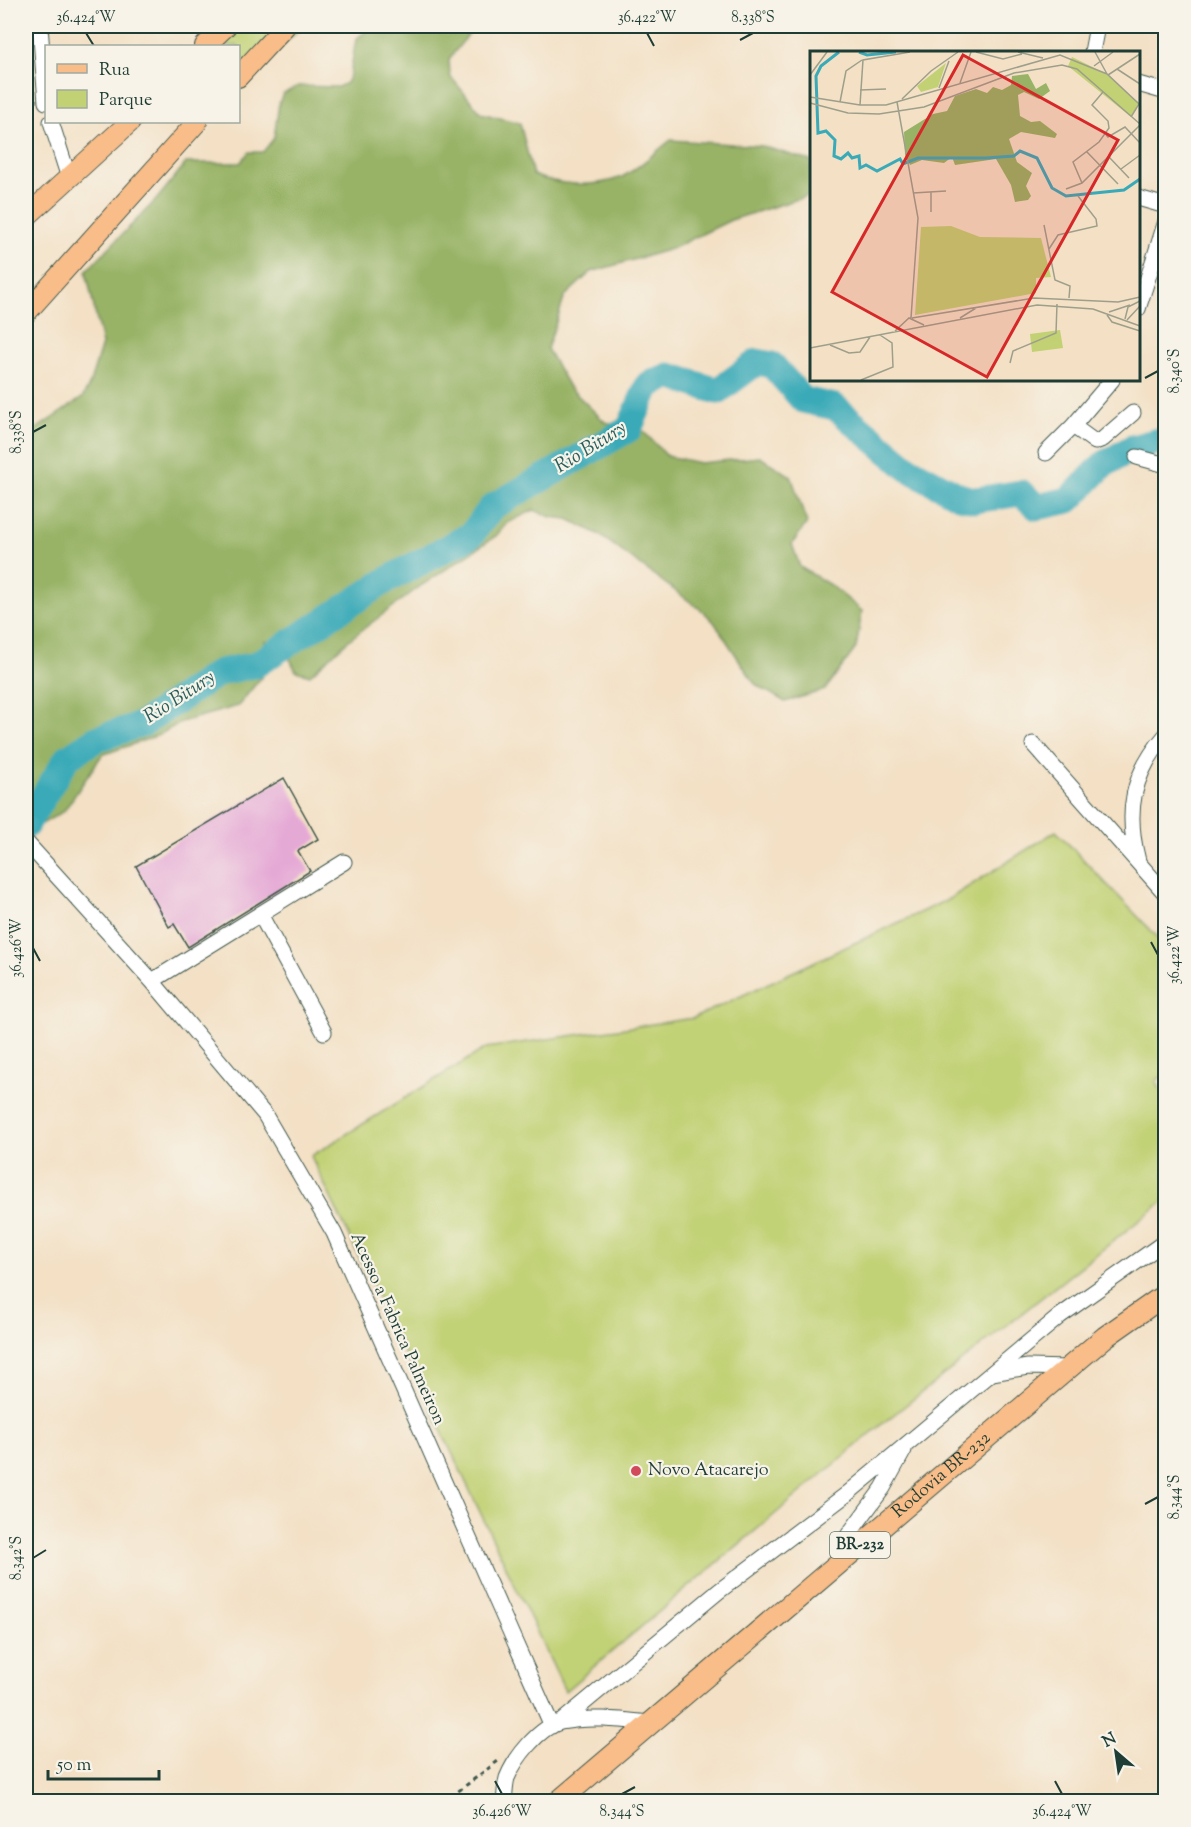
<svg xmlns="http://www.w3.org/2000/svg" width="1191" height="1827" viewBox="0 0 1191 1827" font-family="'Sorts Mill Goudy',serif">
  <rect width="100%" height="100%" fill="#f7f3e8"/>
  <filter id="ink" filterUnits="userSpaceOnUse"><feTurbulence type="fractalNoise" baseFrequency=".0167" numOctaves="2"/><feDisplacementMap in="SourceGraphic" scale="12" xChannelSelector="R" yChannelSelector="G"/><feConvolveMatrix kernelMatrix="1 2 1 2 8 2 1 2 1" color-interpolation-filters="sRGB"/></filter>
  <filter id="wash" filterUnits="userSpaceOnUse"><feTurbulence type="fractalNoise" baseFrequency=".008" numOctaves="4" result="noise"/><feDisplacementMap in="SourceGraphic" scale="24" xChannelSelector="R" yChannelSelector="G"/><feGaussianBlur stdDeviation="1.35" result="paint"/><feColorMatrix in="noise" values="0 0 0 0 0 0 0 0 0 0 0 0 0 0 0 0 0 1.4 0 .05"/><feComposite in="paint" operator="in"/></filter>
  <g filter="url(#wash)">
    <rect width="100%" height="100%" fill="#f3e0c5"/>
    <path fill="#c1d174" stroke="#708754" stroke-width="1.5" d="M226 26H303L239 87 238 46H205Z
      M1056 831 1165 945V1074L1156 1081 1165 1099V1200L882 1424 565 1691 311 1156 486 1048 694 1018 949 899Z"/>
    <path fill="#98b366" stroke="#5c784d" stroke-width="1.5" d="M373 26H475L449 59 450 76 481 113 520 123 533 175C557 185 594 188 619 178 634 173 657 150 671 140L762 146 811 161V195L731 220 671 249 591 272 565 296 547 349 569 387 605 422 643 431 667 456 700 463 760 457 791 476 807 523 792 544 800 567 832 586 862 611 856 648 825 690 785 702 755 684 714 622 704 612 598 534 568 519 551 517 534 510 507 523 496 536 422 585 350 639 310 675 296 671 283 645 265 641 268 669 238 706 181 722 159 735 102 755 64 811 42 824 33 825 26 820V436L82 398 89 386 102 344 86 271 157 199 186 163H240L249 152H263L274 138 279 103 283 94 298 86 338 87 346 83 350 75 356 39Z"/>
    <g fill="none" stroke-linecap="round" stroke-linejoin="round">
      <path stroke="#3aaab8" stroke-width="27" d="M26 825 67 758 96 739 142 724 220 672 255 665 387 580 471 535 492 507 629 429 648 385 669 376 718 391 757 362 772 365 803 400 835 407 909 469 959 496 975 500 1021 493 1037 507 1069 500 1103 465 1132 448 1166 439"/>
    </g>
    <g id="blocks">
      <path fill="#e5a9d6" d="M284 778 318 839 298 851 310 871 188 947 174 924 169 927 136 866Z"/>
    </g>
  </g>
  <g filter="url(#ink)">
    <use href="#blocks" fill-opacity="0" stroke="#3f554a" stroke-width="1.5"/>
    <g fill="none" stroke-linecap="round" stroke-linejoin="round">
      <defs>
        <path id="minor" d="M40 26 46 102
          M1092 52 1097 26
          M1138 84 1166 92
          M51 122 69 178
          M1138 198 1166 206
          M1138 309 1166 221
          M1073 426 1095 442 1103 439 1133 413
          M1046 453 1073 426 1112 380
          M1137 457 1166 465
          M1033 744 1166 894
          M26 842 152 981 265 1115 334 1233 552 1726
          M1138 861C1125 811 1132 774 1166 735
          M260 914 324 1032
          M152 981 344 862
          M992 1373 1028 1367 1068 1368
          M841 1561 849 1534 883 1488 904 1450
          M561 1722 719 1591 847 1494 1060 1316 1166 1241
          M504 1802C505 1794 505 1785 507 1778 515 1758 539 1727 561 1722 590 1716 622 1720 650 1723"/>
        <path id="major" d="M205 46 226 26
          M238 77 285 26
          M26 217 130 122
          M26 313 197 122"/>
        <g id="highway">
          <path id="s1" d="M558 1802 1105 1337 1166 1294"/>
        </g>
      </defs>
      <use href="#minor" stroke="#3f554a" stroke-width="17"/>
      <use href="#major" stroke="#3f554a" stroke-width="22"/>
      <use href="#highway" stroke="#3f554a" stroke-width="23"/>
      <path stroke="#3f554a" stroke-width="3" stroke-dasharray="4.5 4.5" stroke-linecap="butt" d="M444 1802 498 1761"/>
      <use href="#minor" stroke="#fff" stroke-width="15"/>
      <use href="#major" stroke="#f8bd89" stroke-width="20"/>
      <use href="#highway" stroke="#f8bd89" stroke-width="21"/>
    </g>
  </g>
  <path fill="none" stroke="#1f3d34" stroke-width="2" d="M86 33 94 46M647 33 654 46M740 40 753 33M1145 378 1158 371M33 432 46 425M1151 942 1158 955M33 948 40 961M1145 1504 1158 1497M33 1558 46 1550M495 1781 502 1794M1055 1781 1062 1794M622 1794 635 1787"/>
  <circle fill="#d1495b" stroke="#f7f3e8" stroke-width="2" cx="636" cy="1471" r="6"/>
  <g text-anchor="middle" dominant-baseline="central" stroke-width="4.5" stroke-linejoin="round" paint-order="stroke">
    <rect fill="#f7f3e8" stroke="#60746a" stroke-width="1.5" x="830" y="1532" width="60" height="26" rx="4.5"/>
    <g font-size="16" font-weight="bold" fill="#1f3d34">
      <text x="860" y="1545">BR-232</text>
    </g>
    <g font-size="18" fill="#1f3d34" stroke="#f7f3e8">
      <text transform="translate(397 1329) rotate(66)">Acesso a Fabrica Palmeiron</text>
      <text stroke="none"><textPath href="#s1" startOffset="504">Rodovia BR-232</textPath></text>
    </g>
    <g font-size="18" fill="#1f3d34" stroke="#f7f3e8" text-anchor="start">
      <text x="648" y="1471">Novo Atacarejo</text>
    </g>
    <g font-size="20" font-style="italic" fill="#275e5c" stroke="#f7f3e8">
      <text transform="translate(591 448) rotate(-32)">Rio Bitury</text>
      <text transform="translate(180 698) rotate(-33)">Rio Bitury</text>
    </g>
  </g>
  <g transform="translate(810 51)">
    <rect width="330" height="330" fill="#f3e0c5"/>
    <path d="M262 6 297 23 329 53 321 66 258 15ZM136 12 128 36 111 41 107 35ZM141 175 170 186 231 187 241 226 226 227V242L105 264 111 176ZM250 279 253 297 222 301 220 283Z" fill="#c1d174"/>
    <path d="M218 23 226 38 236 32 240 40 229 48 214 41 208 44 210 65 221 71 230 70 247 83 245 87 211 81 199 88 207 111 222 122 216 135 221 145 218 149 205 151 201 134 186 108 145 114 142 106 134 112 112 109 100 114 95 104 94 81 123 63 137 60 145 45 166 38 177 42 183 36 192 39 201 34 202 25Z" fill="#98b366"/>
    <path fill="none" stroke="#3aaab8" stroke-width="3" d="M29 1 11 15 6 25 8 82 16 80 25 89 24 105 31 108 38 102 42 107 49 105 50 117 56 114 67 120 90 108 93 113 108 107H176L204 105 210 100 227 107 242 137 256 145 314 139 330 128M49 1 57 4 86 1"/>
    <path fill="none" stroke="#9e9f8b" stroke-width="1.5" d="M166 1 193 8 212 3M208 1 233 7M285 1 297 23M284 15 303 1M307 18 330 33M0 24 17 1M298 24 330 3M150 32 161 1M129 37 139 10M50 39 76 38M0 46 50 54H76L250 4 297 23 329 53 321 66M92 48 121 20 148 1M30 51 36 20 52 9M87 51 108 167 101 267M0 52 38 62 69 63 114 56 204 22 252 14 267 18 330 73M50 54 53 9 100 1M296 84 298 86 315 76 330 92M277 101 308 133M299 106 319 127M311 118 330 104M272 132 263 111 289 91 299 77 298 70 282 54 293 41M256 138 272 132 330 74M103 142 136 140M121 161V141M234 174 245 229 260 235 259 247M239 198 248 184 287 175 286 168 268 145M299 261 320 254M297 264 302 271 330 280M102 267 224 247 308 251 330 246M150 267 166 257M315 268 318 256 330 250M317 269 330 255M85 280 99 267 114 274M20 294 39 302 50 301 60 286M0 297 227 254 283 258 330 275M200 312 203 300 246 282 247 253M51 329 83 316 82 292 70 284"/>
    <path fill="#d62828" fill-opacity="0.15" stroke="#d62828" stroke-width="3" d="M153 4 308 89 177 326 22 241Z"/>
    <rect width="330" height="330" fill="none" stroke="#1f3d34" stroke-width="3"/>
  </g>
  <rect width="1191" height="1827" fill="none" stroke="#f7f3e8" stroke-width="66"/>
  <rect x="45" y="45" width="195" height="78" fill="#f7f3e8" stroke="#a1aaa0" stroke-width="1.5"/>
  <rect x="57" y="64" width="30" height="9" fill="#f8bd89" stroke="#a1aaa0" stroke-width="1.5"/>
  <text x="99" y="75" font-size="18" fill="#1f3d34">Rua</text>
  <rect x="57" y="90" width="30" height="18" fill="#c1d174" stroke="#a1aaa0" stroke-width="1.5"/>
  <text x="99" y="105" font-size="18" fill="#1f3d34">Parque</text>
  <g transform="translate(1116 1752) rotate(331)" stroke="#f7f3e8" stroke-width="4.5" paint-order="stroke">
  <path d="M0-4.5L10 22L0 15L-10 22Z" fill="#1f3d34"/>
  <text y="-9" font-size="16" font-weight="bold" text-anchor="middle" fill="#1f3d34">N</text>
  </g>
  <path d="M48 1770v9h111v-9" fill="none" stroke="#1f3d34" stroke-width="3"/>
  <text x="57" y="1770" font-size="18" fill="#1f3d34" stroke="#f7f3e8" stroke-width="4.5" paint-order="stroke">50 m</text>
  <rect x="33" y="33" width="1125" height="1761" fill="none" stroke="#1f3d34" stroke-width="2"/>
  <g font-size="15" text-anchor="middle" fill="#1f3d34">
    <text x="86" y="22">36.424°W</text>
    <text x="647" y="22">36.422°W</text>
    <text x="753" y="22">8.338°S</text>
    <text transform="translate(1174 371) rotate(-90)" y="5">8.340°S</text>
    <text transform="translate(16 432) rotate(-90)" y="5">8.338°S</text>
    <text transform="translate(16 948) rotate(-90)" y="5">36.426°W</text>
    <text transform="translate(1174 955) rotate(-90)" y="5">36.422°W</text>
    <text transform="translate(1174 1497) rotate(-90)" y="5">8.344°S</text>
    <text transform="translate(16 1558) rotate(-90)" y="5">8.342°S</text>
    <text x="502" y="1816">36.426°W</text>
    <text x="622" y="1816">8.344°S</text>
    <text x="1062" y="1816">36.424°W</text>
  </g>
</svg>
